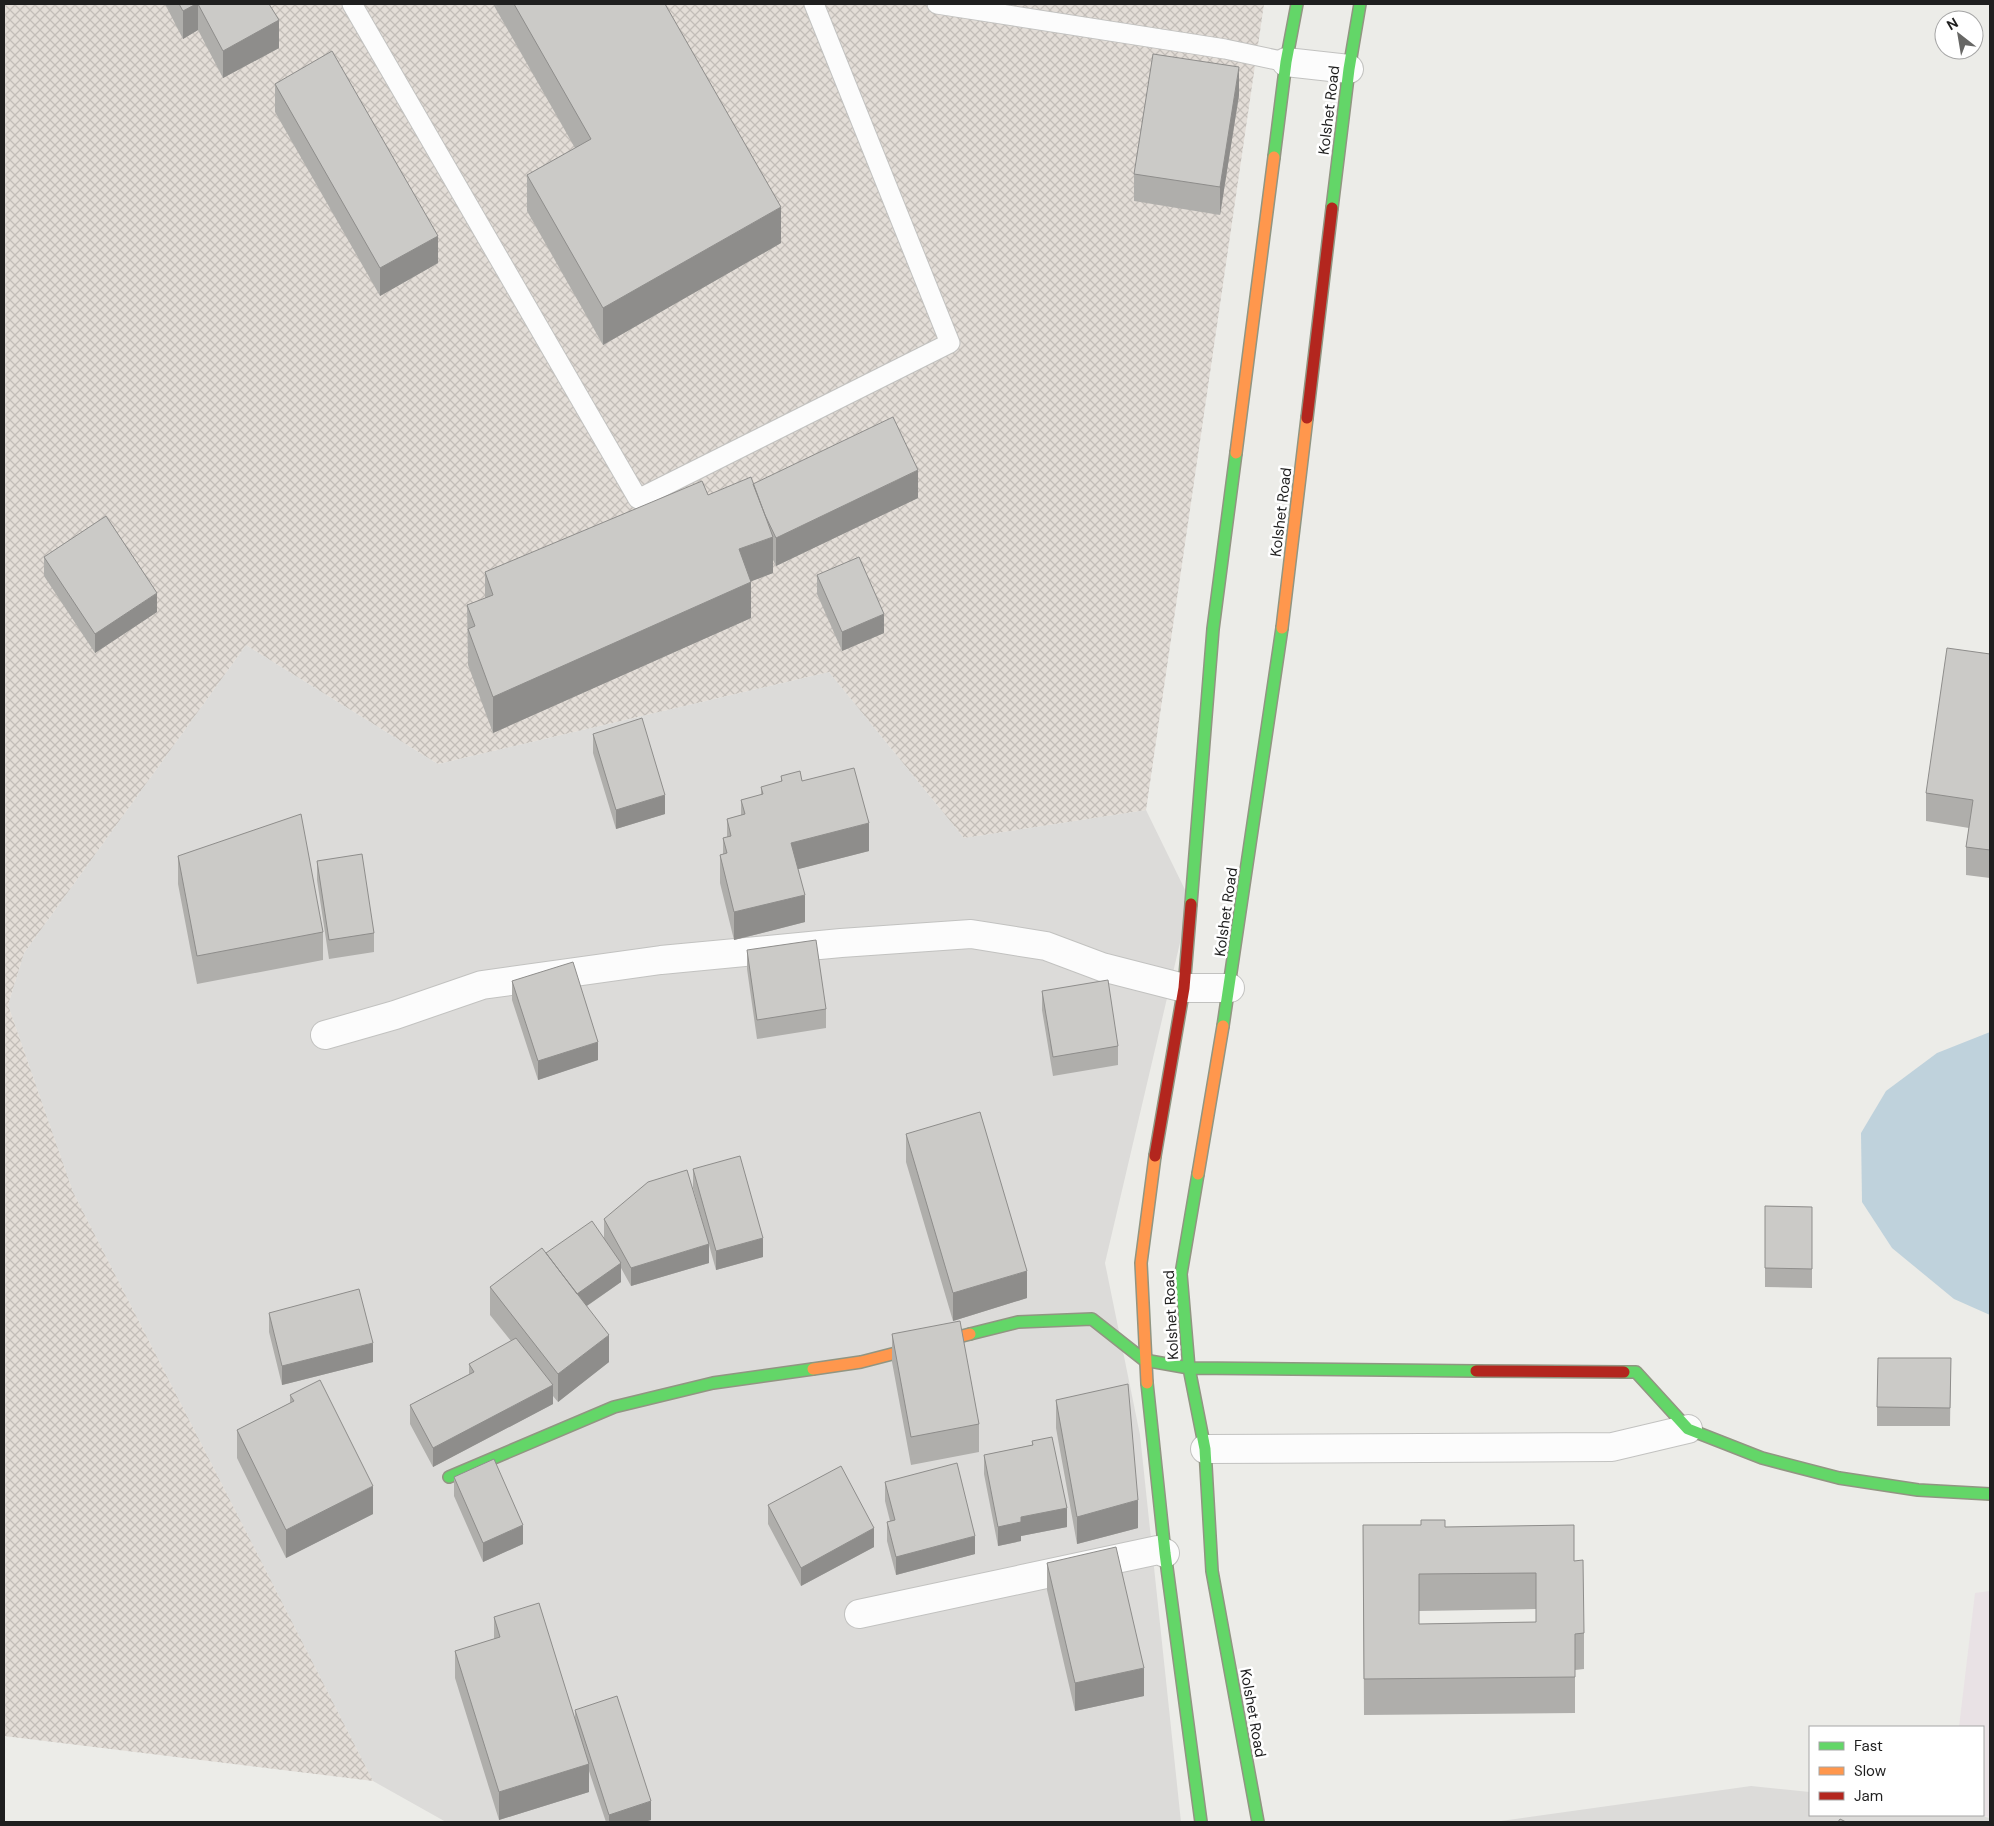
<svg xmlns="http://www.w3.org/2000/svg" width="1994" height="1826" viewBox="0 0 1994 1826" font-family="'DM Sans',sans-serif">
  <defs>
    <pattern id="military-cross-hatch" width="8" height="8" patternUnits="userSpaceOnUse" patternTransform="scale(1.25)"><rect width="8" height="8" fill="#e3ddd7"/><path d="M0 0l8 8M0 8l8-8" fill="none" stroke="#c2bdb8"/></pattern>
  </defs>
  <rect width="100%" height="100%" fill="#ecece8"/>
  <path fill="#dcdbd9" d="M246 645 438 764 829 672 964 838 1146 810 1190 900 1105 1263 1140 1435 1181 1822H446L373 1781 73 1192 8 1005 24 953Z
    M1751 1786 1810 1792V1815H1977L1990 1818V1822H1494Z"/>
  <path fill="#e9e2e5" d="M1990 1591V1817L1979 1815H1983V1727H1959L1975 1593Z"/>
  <path fill="url(#military-cross-hatch)" d="M4 4H1264L1146 810 964 838 829 672 438 764 246 645 24 953 8 1005 73 1192 373 1781 4 1736Z"/>
  <path fill="#bfd2dc" d="M1990 1032V1315L1954 1299 1892 1248 1862 1202 1861 1133 1886 1091 1937 1053Z"/>
  <g fill="none" stroke-linecap="round" stroke-linejoin="round">
    <defs>
      <path id="lane" d="M352 4 638 499 950 343 814 4
        M937 4 1225 49 1286 62"/>
      <path id="street" d="M1286 62 1349 69
        M325 1035 395 1015 482 985 661 960 841 943 971 934 1046 946 1102 967 1184 988H1230
        M1205 1449 1612 1447 1688 1429
        M859 1614 1158 1550 1165 1553"/>
      <path id="fast" d="M1274 157 1286 62 1297 4
        M1332 208 1349 69 1360 4
        M1191 904 1213 629 1236 453
        M1223 1026 1282 628
        M1198 1174 1181 1274 1189 1368 1205 1449 1212 1571 1258 1822
        M970 1334 1018 1322 1092 1319 1144 1360 1189 1368 1476 1371
        M1624 1372H1636L1688 1429 1762 1458 1839 1478 1918 1490 1990 1494
        M1147 1383 1165 1553 1201 1822
        M449 1477 614 1407 713 1383 813 1369"/>
      <path id="slow" d="M1236 453 1274 157
        M1282 628 1307 418
        M1198 1174 1223 1026
        M813 1369 861 1362 970 1334
        M1147 1383 1141 1263 1155 1156"/>
      <path id="jam" d="M1307 418 1332 208
        M1155 1156 1184 988 1191 904
        M1476 1371 1624 1372"/>
    </defs>
    <use href="#lane" stroke="#c2c2c0" stroke-width="21"/>
    <use href="#street" stroke="#c2c2c0" stroke-width="30"/>
    <use href="#fast" stroke="#919582" stroke-width="14"/>
    <use href="#slow" stroke="#919582" stroke-width="14"/>
    <use href="#jam" stroke="#919582" stroke-width="14"/>
    <use href="#lane" stroke="#fcfcfc" stroke-width="19"/>
    <use href="#street" stroke="#fcfcfc" stroke-width="28"/>
    <use href="#fast" stroke="#63d668" stroke-width="11"/>
    <use href="#slow" stroke="#ff974d" stroke-width="11"/>
    <use href="#jam" stroke="#b3261e" stroke-width="11"/>
  </g>
  <path fill="#afaeab" fill-rule="evenodd" d="M165 4H269L279 48 223 78 198 30 183 39Z
    M493 4H665L781 243 603 345 527 211V175L575 148Z
    M275 84 438 263 380 296 275 112Z
    M1239 95 1220 215 1134 201V174Z
    M753 484 918 498 776 566 773 560V573L751 581V618L493 733 468 665 467 605 485 598V572L708 495Z
    M44 557 157 612 95 653 44 576Z
    M817 575 884 633 842 651 817 594Z
    M1990 654V878L1966 875V847L1969 828 1926 821V793Z
    M593 734 665 814 616 829 593 753Z
    M781 776 802 781 869 851 798 869 805 922 734 940 720 883V855L723 854V838L727 837V819L741 815V800L761 795V787L781 782Z
    M178 856 323 932V960L197 984 178 884Z
    M317 861 374 933V952L329 959 317 880Z
    M747 950 826 1009V1028L757 1039 747 969Z
    M512 981 598 1060 538 1080 512 1000Z
    M1042 991 1118 1046V1065L1053 1076 1042 1010Z
    M906 1134 1027 1298 953 1321 906 1162Z
    M693 1169 763 1257 716 1270 693 1188Z
    M1765 1206 1812 1207V1288L1765 1287Z
    M604 1219 709 1263 631 1286 621 1268V1282L587 1306 609 1362 558 1402 553 1396V1404L433 1467 410 1424V1405L469 1374V1364L511 1341 490 1315V1287L546 1253 604 1238Z
    M269 1313 373 1362 282 1385 269 1332Z
    M892 1334 979 1424V1452L911 1465 892 1362Z
    M1951 1358 1950 1426H1877V1407Z
    M290 1395 373 1514 286 1558 237 1458V1430L290 1403Z
    M1056 1400 1138 1528 1077 1544 1056 1428Z
    M1032 1441 1067 1527 1021 1536V1541L998 1546 984 1474V1455L1032 1445Z
    M454 1477 523 1544 483 1562 454 1496Z
    M885 1482 975 1554 896 1575 887 1541V1522L890 1521 885 1501Z
    M768 1505 874 1547 801 1586 768 1524Z
    M1363 1525H1421L1445 1527 1574 1561 1584 1633V1669L1575 1670V1713L1364 1715ZM1536 1609V1622L1419 1624V1611Z
    M1047 1563 1144 1696 1075 1711 1047 1590Z
    M494 1617 575 1720V1710L651 1820 644 1822H606L589 1771V1792L499 1820 455 1678V1651L494 1639Z"/>
  <path fill="#8e8d8b" d="M196 4H198V30L183 39V11Z
    M279 20V48L223 78V51Z
    M1239 67V95L1220 215V187Z
    M781 207V243L603 345V308Z
    M438 236V263L380 296V268Z
    M918 470V498L776 566V538Z
    M773 537V573L739 586V549Z
    M751 582V618L493 733V697Z
    M157 593V612L95 653V634Z
    M884 614V633L842 651V632Z
    M665 795V814L616 829V810Z
    M869 823V851L791 871V843Z
    M805 895V922L734 940V912Z
    M598 1042V1060L538 1080V1061Z
    M763 1238V1257L716 1270V1251Z
    M709 1244V1263L631 1286V1268Z
    M621 1263V1282L575 1314V1295Z
    M1027 1271V1298L953 1321V1293Z
    M609 1335V1362L558 1402V1374Z
    M373 1343V1362L282 1385V1366Z
    M553 1385V1404L433 1467V1448Z
    M373 1486V1514L286 1558V1530Z
    M1138 1500V1528L1077 1544V1517Z
    M1067 1508V1527L1021 1536V1541L998 1546V1527L1021 1517Z
    M523 1525V1544L483 1562V1543Z
    M874 1528V1547L801 1586V1568Z
    M975 1536V1554L896 1575V1557Z
    M1144 1668V1696L1075 1711V1683Z
    M589 1764V1792L499 1820V1792Z
    M651 1801V1820L644 1822H609V1815Z"/>
  <path fill="#cbcac7" stroke="#8e8d8b" fill-rule="evenodd" d="M179 4H196L183 11Z
    M198 4H269L279 20 223 51Z
    M514 4H665L781 207 603 308 527 175 591 139Z
    M332 51 438 236 380 268 275 84Z
    M1153 54 1239 67 1220 187 1134 174Z
    M893 417 918 470 776 538 765 515 753 484Z
    M751 477 773 537 739 549 751 582 493 697 468 629 475 626 467 605 493 595 485 572 702 481 708 495Z
    M106 516 157 593 95 634 44 557Z
    M859 557 884 614 842 632 817 575Z
    M1947 648 1990 654V850L1966 847 1973 800 1926 793Z
    M642 718 665 795 616 810 593 734Z
    M854 768 869 823 791 843 805 895 734 912 720 855 727 853 723 838 731 836 727 819 745 814 741 800 763 794 761 787 782 781 781 776 800 771 802 781Z
    M301 814 323 932 197 956 178 856Z
    M362 854 374 933 329 940 317 861Z
    M816 940 826 1009 757 1020 747 950Z
    M573 962 598 1042 538 1061 512 981Z
    M1108 980 1118 1046 1053 1057 1042 991Z
    M980 1112 1027 1271 953 1293 906 1134Z
    M740 1156 763 1238 716 1251 693 1169Z
    M687 1170 709 1244 631 1268 604 1219 648 1182Z
    M1765 1206 1812 1207V1269L1765 1268Z
    M592 1221 621 1263 577 1294 546 1253Z
    M542 1248 609 1335 558 1374 490 1287Z
    M359 1289 373 1343 282 1366 269 1313Z
    M960 1321 979 1424 911 1437 892 1334Z
    M516 1338 553 1385 433 1448 410 1405 474 1372 469 1364Z
    M1878 1358H1951L1950 1408 1877 1407Z
    M320 1380 373 1486 286 1530 237 1430 294 1401 290 1395Z
    M1128 1384 1138 1500 1077 1517 1056 1400Z
    M1052 1437 1067 1508 1021 1517V1522L998 1527 984 1455 1033 1445 1032 1441Z
    M494 1459 523 1525 483 1543 454 1477Z
    M957 1463 975 1536 896 1557 887 1522 895 1520 885 1482Z
    M841 1466 874 1528 801 1568 768 1505Z
    M1421 1520H1445V1527L1574 1525V1561L1583 1560 1584 1633 1575 1634V1677L1364 1679 1363 1525H1421ZM1536 1573V1622L1419 1624V1574Z
    M1116 1547 1144 1668 1075 1683 1047 1563Z
    M539 1603 589 1764 499 1792 455 1651 500 1637 494 1617Z
    M617 1696 651 1801 609 1815 575 1710Z
    M1840 1819 1846 1822H1838Z"/>
  <g text-anchor="middle" dominant-baseline="central" stroke-width="5" stroke-linejoin="round" paint-order="stroke">
    <g font-size="15" fill="#1f1f1f" stroke="#fff">
      <text transform="translate(1329 110) rotate(-83)">Kolshet Road</text>
      <text transform="translate(1281 512) rotate(-83)">Kolshet Road</text>
      <text transform="translate(1226 912) rotate(-82)">Kolshet Road</text>
      <text transform="translate(1171 1315) rotate(-93)">Kolshet Road</text>
      <text transform="translate(1253 1713) rotate(80)">Kolshet Road</text>
    </g>
  </g>
  <rect width="1994" height="1826" fill="none" stroke="#1f1f1f" stroke-width="10"/>
  <rect x="1809" y="1726" width="175" height="90" fill="#ffffff" stroke="#a5a5a5"/>
  <rect x="1819" y="1742" width="25" height="8" fill="#63d668" stroke="#a5a5a5"/>
  <text x="1854" y="1751" font-size="15" fill="#1f1f1f">Fast</text>
  <rect x="1819" y="1767" width="25" height="8" fill="#ff974d" stroke="#a5a5a5"/>
  <text x="1854" y="1776" font-size="15" fill="#1f1f1f">Slow</text>
  <rect x="1819" y="1792" width="25" height="8" fill="#b3261e" stroke="#a5a5a5"/>
  <text x="1854" y="1801" font-size="15" fill="#1f1f1f">Jam</text>
  <g transform="translate(1959 35) rotate(329)"><circle r="24" fill="#ffffff" stroke="#a5a5a5"/>
  <path d="M0-4L9 19L0 12L-9 19Z" fill="#676765"/>
  <text y="-8" font-size="14" font-weight="bold" text-anchor="middle" fill="#1f1f1f">N</text>
  </g>
</svg>
